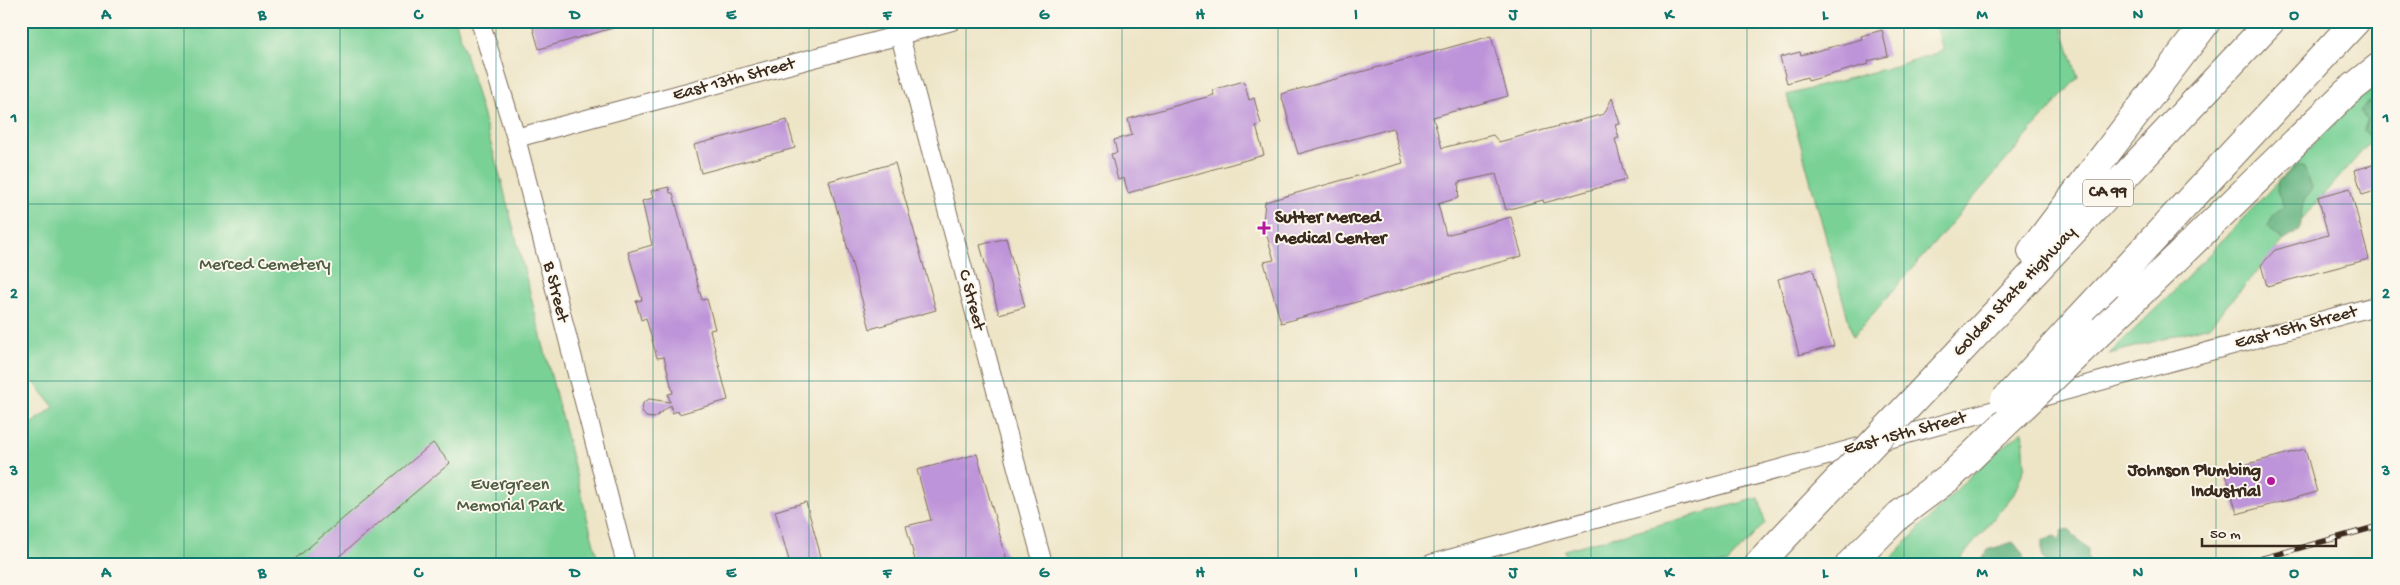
<svg xmlns="http://www.w3.org/2000/svg" width="2400" height="585" viewBox="0 0 2400 585" font-family="'Gochi Hand',sans-serif">
  <rect width="100%" height="100%" fill="#fbf7ec"/>
  <filter id="ink" filterUnits="userSpaceOnUse"><feTurbulence type="fractalNoise" baseFrequency=".02" numOctaves="2"/><feDisplacementMap in="SourceGraphic" scale="10" xChannelSelector="R" yChannelSelector="G"/><feConvolveMatrix kernelMatrix="1 2 1 2 8 2 1 2 1" color-interpolation-filters="sRGB"/></filter>
  <filter id="wash" filterUnits="userSpaceOnUse"><feTurbulence type="fractalNoise" baseFrequency=".0096" numOctaves="4" result="noise"/><feDisplacementMap in="SourceGraphic" scale="20" xChannelSelector="R" yChannelSelector="G"/><feGaussianBlur stdDeviation="1.12" result="paint"/><feColorMatrix in="noise" values="0 0 0 0 0 0 0 0 0 0 0 0 0 0 0 0 0 1.4 0 .05"/><feComposite in="paint" operator="in"/></filter>
  <g filter="url(#wash)">
    <rect width="100%" height="100%" fill="#eee5c7"/>
    <path fill="#79d196" stroke="#5a7e5a" d="M21 21H456L502 183 599 564H21V432L54 407 21 366Z
      M1935 21H2060L2078 77 1853 337 1787 95 1895 66 1943 51Z
      M2379 81V132L2209 326 2109 354 2170 295 2348 108Z
      M2023 431 2025 466 2014 494 1956 564H1886C1930 517 1972 470 2023 431Z
      M1759 498 1765 523 1727 564H1568L1564 550Z"/>
    <path fill="#62b37f" stroke="#4e6e4e" d="M2367 102H2379V139H2370L2364 131 2367 120 2360 112Z
      M2298 165 2304 168 2312 187C2310 191 2306 196 2304 201 2297 222 2309 228 2284 240L2272 232 2268 226 2274 214 2284 206 2277 191 2278 181Z
      M2068 529 2088 549V561C2079 568 2071 558 2060 559L2059 564H2049L2042 558V541L2055 536 2060 540 2062 531Z
      M2013 542 2023 554V564L1979 563 1988 550Z"/>
    <g id="blocks">
      <path fill="#bd93d9" d="M531 21H623V25L539 49Z
        M1882 30 1888 56 1868 61 1869 64 1808 81 1807 77 1787 83 1780 57 1800 52 1801 55 1862 39 1861 36Z
        M1491 36 1508 96 1433 117 1442 148 1493 135 1499 142 1604 114 1612 98 1620 124 1615 125 1619 138 1615 139 1626 180 1544 203 1543 200 1506 210 1496 174 1459 182 1458 198 1438 204 1446 235 1511 217 1522 256 1281 323 1264 262 1274 260 1263 222 1265 202 1403 163 1393 128 1298 154 1281 94Z
        M1244 81 1249 100 1254 98 1261 124 1256 126 1264 155 1128 193 1124 178 1118 180 1111 154 1117 153 1114 140 1132 135 1128 119 1214 95 1212 90Z
        M787 120 795 148 701 173 694 145Z
        M895 163 936 310 870 329 829 181Z
        M2379 163V190L2362 195 2355 170Z
        M669 187 670 193H673L702 300 707 299 715 329 710 330 728 400 679 414 678 411 672 413 671 405 654 418 646 417 642 411 643 403 649 399 670 402 668 394 673 393 664 357 657 358 646 318 641 320 636 301 642 300 628 252 652 245 642 201 653 198 651 191Z
        M2350 188 2369 259 2267 286 2261 265 2275 250 2328 235 2318 197Z
        M1006 238 1025 307 999 314 980 245Z
        M1813 269 1834 346 1799 355 1778 279Z
        M433 443 450 463 330 564H289Z
        M2305 449 2317 492 2237 514 2225 470Z
        M977 454 1008 564H916L906 526 931 520 917 470Z
        M806 502 823 564H790L775 511Z"/>
    </g>
  </g>
  <g filter="url(#ink)">
    <use href="#blocks" fill-opacity="0" stroke="#7a6b59" stroke-width="1"/>
    <g fill="none" stroke-linecap="round" stroke-linejoin="round">
      <defs>
        <path id="minor" d="M480 21 516 138 626 564
          M900 36 1043 564
          M516 138 952 21
          M1431 564 2379 305"/>
        <path id="motorway" d="M2032 251 2207 21
          M2128 305 2346 93 2379 67
          M2079 319 2356 21
          M1946 366 2271 21
          M1759 564 1804 516
          M1850 564 1899 515"/>
      </defs>
      <use href="#minor" stroke="#7a6b59" stroke-width="20"/>
      <use href="#motorway" stroke="#7a6b59" stroke-width="30"/>
      <use href="#minor" stroke="#fff" stroke-width="18"/>
      <use href="#motorway" stroke="#fff" stroke-width="28"/>
      <defs>
        <path id="rail" d="M2242 564 2379 526"/>
      </defs>
      <use href="#rail" stroke="#3b2a1e" stroke-width="5.5"/>
      <use href="#rail" stroke="#fbf7ec" stroke-width="4" stroke-dasharray="11" stroke-linecap="butt"/>
      <defs>
        <path id="motorway-bridge" d="M2005 400 2079 319
          M1899 515 1951 476 2128 305
          M1804 516 1946 366"/>
      </defs>
      <use href="#motorway-bridge" stroke="#7a6b59" stroke-width="30" stroke-linecap="butt"/>
      <use href="#motorway-bridge" stroke="#fff" stroke-width="28"/>
    </g>
  </g>
  <path fill="none" stroke="#0f766e" stroke-width="1" stroke-opacity="0.55" d="M184 21V564M340 21V564M496 21V564M653 21V564M809 21V564M966 21V564M1122 21V564M1278 21V564M1434 21V564M1591 21V564M1747 21V564M1904 21V564M2060 21V564M2216 21V564M21 204H2379M21 381H2379"/>
  <g fill="#b5179e" stroke="#fbf7ec" stroke-width="2">
    <path d="M1261.5 220.5h5v5h5v5h-5v5h-5v-5h-5v-5h5z"/>
    <circle cx="2271" cy="481" r="5"/>
  </g>
  <g text-anchor="middle" dominant-baseline="central" stroke-width="4" stroke-linejoin="round" paint-order="stroke">
    <rect fill="#fbf7ec" stroke="#75685c" stroke-width="1" x="2083" y="179.5" width="50" height="27" rx="4"/>
    <g font-size="16" font-weight="bold" fill="#3b2a1e">
      <text x="2108" y="193">CA 99</text>
    </g>
    <g font-size="18" fill="#3b2a1e" stroke="#fbf7ec">
      <text transform="translate(734 80) rotate(-15)">East 13th Street</text>
      <text transform="translate(555 292) rotate(76)">B Street</text>
      <text transform="translate(2015 292) rotate(-47)">Golden State Highway</text>
      <text transform="translate(971 300) rotate(75)">C Street</text>
      <text transform="translate(2296 328) rotate(-15)">East 15th Street</text>
      <text transform="translate(1905 434) rotate(-15)">East 15th Street</text>
    </g>
    <g font-size="18" font-weight="bold" fill="#3b2a1e" stroke="#fbf7ec" text-anchor="start">
      <text x="1275" y="218">Sutter Merced<tspan x="1275" dy="21">Medical Center</tspan></text>
      <text x="2261" y="471" text-anchor="end">Johnson Plumbing<tspan x="2261" dy="21">Industrial</tspan></text>
    </g>
    <g font-size="18" fill="#4e5c42" stroke="#fbf7ec">
      <text x="265" y="265">Merced Cemetery</text>
      <text x="510" y="485">Evergreen<tspan x="510" dy="21">Memorial Park</tspan></text>
    </g>
  </g>
  <rect width="2400" height="585" fill="none" stroke="#fbf7ec" stroke-width="55"/>
  <path d="M2202 538v8h134v-8" fill="none" stroke="#3b2a1e" stroke-width="2.5"/>
  <text x="2210" y="538" font-size="15" fill="#3b2a1e" stroke="#fbf7ec" stroke-width="4" paint-order="stroke">50 m</text>
  <rect x="28" y="28" width="2344" height="530" fill="none" stroke="#0f766e" stroke-width="2"/>
  <g font-size="16" text-anchor="middle" font-weight="bold" fill="#0f766e">
    <text x="106" y="19">A</text>
    <text x="262" y="19">B</text>
    <text x="418" y="19">C</text>
    <text x="575" y="19">D</text>
    <text x="731" y="19">E</text>
    <text x="887" y="19">F</text>
    <text x="1044" y="19">G</text>
    <text x="1200" y="19">H</text>
    <text x="1356" y="19">I</text>
    <text x="1513" y="19">J</text>
    <text x="1669" y="19">K</text>
    <text x="1825" y="19">L</text>
    <text x="1982" y="19">M</text>
    <text x="2138" y="19">N</text>
    <text x="2294" y="19">O</text>
    <text x="14" y="122">1</text>
    <text x="2386" y="122">1</text>
    <text x="14" y="298">2</text>
    <text x="2386" y="298">2</text>
    <text x="14" y="475">3</text>
    <text x="2386" y="475">3</text>
    <text x="106" y="577">A</text>
    <text x="262" y="577">B</text>
    <text x="418" y="577">C</text>
    <text x="575" y="577">D</text>
    <text x="731" y="577">E</text>
    <text x="887" y="577">F</text>
    <text x="1044" y="577">G</text>
    <text x="1200" y="577">H</text>
    <text x="1356" y="577">I</text>
    <text x="1513" y="577">J</text>
    <text x="1669" y="577">K</text>
    <text x="1825" y="577">L</text>
    <text x="1982" y="577">M</text>
    <text x="2138" y="577">N</text>
    <text x="2294" y="577">O</text>
  </g>
</svg>
